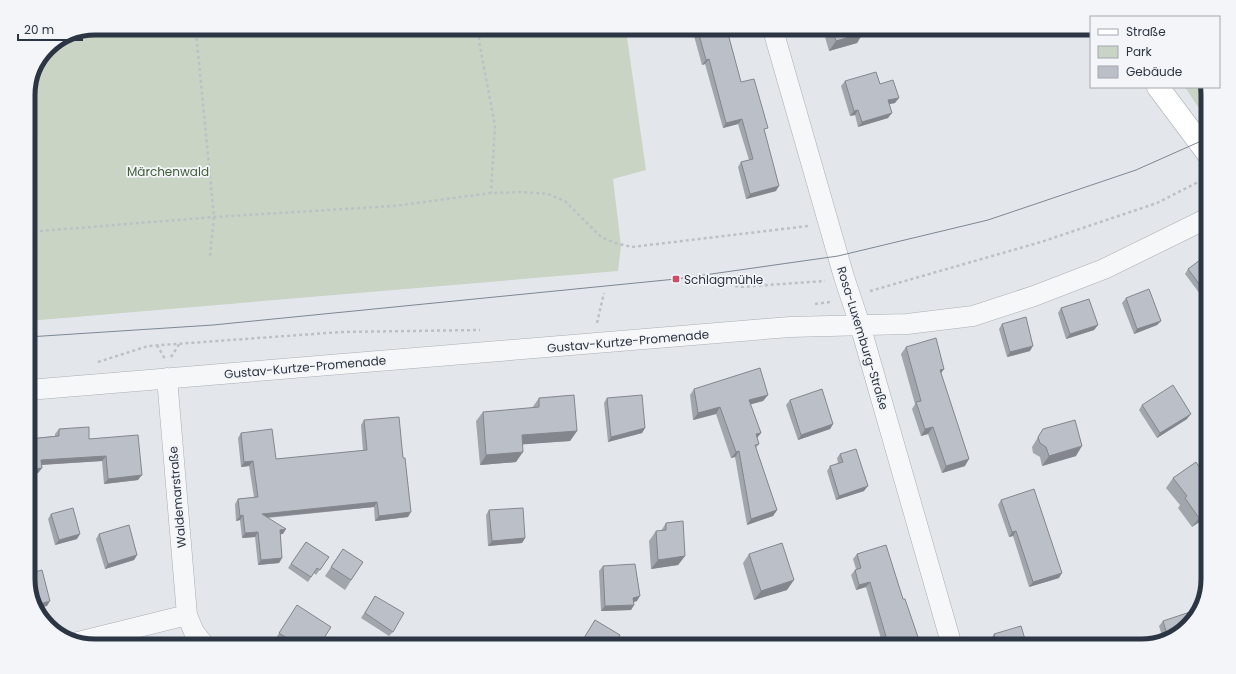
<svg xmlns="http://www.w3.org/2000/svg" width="1236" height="674" viewBox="0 0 1236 674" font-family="Poppins,sans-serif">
  <rect width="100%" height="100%" fill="#e3e7eb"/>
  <path fill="#c9d4c5" d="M626 30 646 170 613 179 621 246 618 271 28 321V91L48 48 70 33Z
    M1185 87H1206L1208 91V106L1200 110Z"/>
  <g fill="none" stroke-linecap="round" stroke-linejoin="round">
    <defs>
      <path id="street" d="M773 30 844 277 860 325 952 646
        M167 378 187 615 194 632 205 646
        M28 390 790 327 907 324 973 316 1034 296 1104 269 1208 218
        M78 642 187 615"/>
      <path id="secondary" d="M1158 87 1208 154"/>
    </defs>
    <use href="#street" stroke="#a8aeb5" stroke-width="21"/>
    <use href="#secondary" stroke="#a8aeb5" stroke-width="23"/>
    <path stroke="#bdc1c6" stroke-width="2.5" stroke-dasharray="3 3" stroke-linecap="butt" d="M479 31V41L495 126 491 193
      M196 32 214 217 210 256
      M28 232 214 217 394 206 491 193 522 192 548 194 565 201 601 237 615 243 632 247 808 226
      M718 280 739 287 825 281
      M870 291 1041 242 1157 203 1208 177
      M815 304 830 302
      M597 323 604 293
      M157 345 165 359
      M171 357 180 343
      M98 362 148 346 341 332 480 330"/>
    <use href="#street" stroke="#f6f7f9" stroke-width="20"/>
    <use href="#secondary" stroke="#fff" stroke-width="22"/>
    <path stroke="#7d8794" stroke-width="1" d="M28 337 213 325 676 279 838 256 988 220 1136 170 1208 138"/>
  </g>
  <path fill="#a1a5ac" d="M862 29 863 33 857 43 829 51 823 30Z
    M698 31 741 82 765 132 776 191 746 199 738 167 741 162 749 160 738 124 723 128 705 64 702 65 694 36Z
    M845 81 880 84 895 103 889 104 888 118 858 127 855 115 850 116 841 86Z
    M1188 269 1208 288 1200 294 1185 274Z
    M1126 298 1161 321 1157 325 1134 334 1122 303Z
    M1061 308 1098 325 1094 330 1066 339 1058 313Z
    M1002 324 1030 351 1007 357 999 329Z
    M906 347 944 369 941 373 965 466 942 473 928 434 921 436 912 409 915 404 901 354Z
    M694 389 768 395 763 401 750 404 761 433 757 438 759 444 756 448 777 510 773 516 747 525 735 457 731 458 716 414 693 420 690 395Z
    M539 398 577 431 570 441 522 444 516 462 480 465 476 421 483 412 532 408Z
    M607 398 645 428 642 433 608 442 604 403Z
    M790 400 833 424 830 429 798 440 786 405Z
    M1142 405 1187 419 1157 438 1139 410Z
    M364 420 408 517 375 521 374 507 268 518 283 534H280L282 558 279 563 258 565 255 537 242 538 240 520 236 521 235 504 238 499 254 497 249 466 241 467 238 438 241 433 276 459 363 451 361 425Z
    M59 429 89 439 138 480 104 484 102 461 42 465V468L38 473 28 474V439L55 436V434Z
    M1043 429 1076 456 1042 466 1040 457 1033 453 1032 447Z
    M840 454 864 491 836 500 827 471 830 466 838 463 837 458Z
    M1196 462 1202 520 1192 527 1178 508 1180 505 1166 488 1173 478Z
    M1001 500 1059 578 1029 587 1013 536 1009 537 998 505Z
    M489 510 525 538 522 543 488 546 486 515Z
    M51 514 77 539 55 545 48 519Z
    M666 523 685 556 678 565 651 569 649 541 656 531H661Z
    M99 534 137 555 134 560 105 569 96 539Z
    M306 542 329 557 316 575 314 573 308 582 288 568Z
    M343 549 363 562 345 590 325 576Z
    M749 554 787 590 754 600 743 563Z
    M857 554 903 599 921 646H875L877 644 882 642 866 587 856 590 851 575 855 570 856 569 853 559Z
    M603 566 637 601 634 602V605L631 610 601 611 599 571Z
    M375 596 393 632 389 636 361 618Z
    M294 610 319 646H288L276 638Z
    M595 620 614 646H579Z
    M1163 621 1178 635 1163 639 1159 626Z
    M994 634 1027 646H993L991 639Z"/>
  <path fill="#83868c" d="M863 33 857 43 829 51 836 41Z
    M709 59 705 64 702 65 706 60Z
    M899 98 895 103 885 105 888 100Z
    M858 110 855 115 850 116 854 111Z
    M892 113 888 118 858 127 862 122Z
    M742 119 738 124 723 128 726 123Z
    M779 186 776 191 746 199 750 194Z
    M1208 286V288L1200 294 1203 289Z
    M1161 321 1157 325 1134 334 1137 329Z
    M1098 325 1094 330 1066 339 1070 334Z
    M1033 346 1030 351 1007 357 1010 352Z
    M944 369 939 376 940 370Z
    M768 395 763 401 745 406 749 400Z
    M720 407 716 414 693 420 698 413Z
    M1191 414 1187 419 1157 438 1160 433Z
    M833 424 830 429 798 440 801 435Z
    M933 427 928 434 921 436 925 429Z
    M645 428 642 433 608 442 611 437Z
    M577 431 570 441 515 445 522 435Z
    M761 433 756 439V434Z
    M1082 446 1076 456 1042 466 1049 456Z
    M739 451 735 457 731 458 736 452Z
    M523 452 516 462 480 465 486 455Z
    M106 456 102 461 38 465 41 460Z
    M969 459 965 466 942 473 946 466Z
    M253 461 249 466 241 467 244 462Z
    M42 468 38 473 28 474V470Z
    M142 475 138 480 104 484 108 479Z
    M868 486 864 491 836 500 839 496Z
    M377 502 374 507 259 518 262 514Z
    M777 510 773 516 747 525 751 519Z
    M1208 511V520H1202L1192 527 1199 518Z
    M411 512 408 517 375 521 379 516Z
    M243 515 240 520 236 521 240 516Z
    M286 529 283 534 276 535 280 530Z
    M1016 531 1013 536 1009 537 1012 532Z
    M258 532 255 537 242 538 245 533Z
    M80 534 77 539 55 545 59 540Z
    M525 538 522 543 488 546 492 541Z
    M137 555 134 560 105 569 108 564Z
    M685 556 678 565 651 569 658 560Z
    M282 558 279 563 258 565 261 560Z
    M1062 573 1059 578 1029 587 1033 582Z
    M794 580 787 590 754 600 761 591Z
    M870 582 866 587 856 590 859 585Z
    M640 596 637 601 630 603 633 598Z
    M50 601 47 606 37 609 36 605Z
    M634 605 631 610 601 611 605 606Z"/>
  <path fill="#bbc0c8" stroke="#83868c" d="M832 29H862L863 33 836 41Z
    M700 30H727L741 82 754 79 768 128 764 129 779 186 750 194 741 162 753 159 742 119 726 123 709 59 706 60 698 31Z
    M876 72 880 84 893 80 899 98 888 100 892 113 862 122 858 110 854 111 845 81Z
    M1208 254V286L1203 289 1188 269Z
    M1149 289 1161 321 1137 329 1126 298Z
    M1089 299 1098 325 1070 334 1061 308Z
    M1026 317 1033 346 1010 352 1002 324Z
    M936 338 944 369 940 370 969 459 946 466 933 427 925 429 916 402 921 401 906 347Z
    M760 368 768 395 749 400 761 433 756 434 759 444 755 445 777 510 751 519 739 451 736 452 720 407 698 413 694 389Z
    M1173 385 1191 414 1160 433 1142 405Z
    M822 389 833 424 801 435 790 400Z
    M574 395 577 431 522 435 523 452 486 455 483 412 539 407V398Z
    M642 395 645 428 611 437 607 398Z
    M399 417 403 458H405L411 512 379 516 377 502 262 514 286 529 280 530 282 558 261 560 258 532 245 533 243 515 240 516 238 499 258 497 253 461 244 462 241 433 272 429 276 459 367 450 364 420Z
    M1075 420 1082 446 1049 456 1046 447 1040 443 1038 437 1043 429Z
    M89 427V439L138 435 142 475 108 479 106 456 41 460 42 468 28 470V439L59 436V429Z
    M856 449 868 486 839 496 830 466 843 462 840 454Z
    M1196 462 1208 481V511L1199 518 1185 498 1187 496 1173 478Z
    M1034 489 1062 573 1033 582 1016 531 1012 532 1001 500Z
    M73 508 80 534 59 540 51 514Z
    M523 508 525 538 492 541 489 510Z
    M683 521 685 556 658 560 656 531 666 530V523Z
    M129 525 137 555 108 564 99 534Z
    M306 542 329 557 320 570 317 568 311 577 291 564Z
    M782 543 794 580 761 591 749 554Z
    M886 545 903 599H905L921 646H878L877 644 887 640 870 582 859 585 855 570 861 568 857 554Z
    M343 549 363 562 351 580 331 567Z
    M635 564 640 596 633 598 634 605 605 606 603 566Z
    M42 570 50 601 36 605 28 583V574Z
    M375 596 404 613 393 632 365 613Z
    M297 605 331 627 319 646H299L279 633Z
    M1193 611 1195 616 1178 635 1168 638 1163 621Z
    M595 620 620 635 614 646H585L581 643Z
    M1021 626 1027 646H998L994 634Z
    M1142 640 1144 645 1141 646H1121Z"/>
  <rect fill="#ca4f66" stroke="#f3f5f8" stroke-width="1.5" x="672" y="275" width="8" height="8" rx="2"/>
  <g text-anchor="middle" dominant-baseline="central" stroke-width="3.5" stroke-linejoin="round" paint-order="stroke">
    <g font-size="12" fill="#425e39" stroke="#f3f5f8">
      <text x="168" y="171">Märchenwald</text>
    </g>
    <g font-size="12" fill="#2c3543" stroke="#f3f5f8" text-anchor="start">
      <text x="684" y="279">Schlagmühle</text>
    </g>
    <g font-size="12" fill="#2c3543" stroke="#f3f5f8">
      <text transform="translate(863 338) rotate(73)">Rosa-Luxemburg-Straße</text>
      <text transform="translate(628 341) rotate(-5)">Gustav-Kurtze-Promenade</text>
      <text transform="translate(305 367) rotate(-5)">Gustav-Kurtze-Promenade</text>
      <text transform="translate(177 497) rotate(-95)">Waldemarstraße</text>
    </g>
  </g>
  <path d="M0 0H1236V674H0ZM95 35H1141A60 60 0 0 1 1201 95V579A60 60 0 0 1 1141 639H95A60 60 0 0 1 35 579V95A60 60 0 0 1 95 35Z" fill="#f3f5f8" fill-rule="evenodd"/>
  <path fill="none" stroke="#2c3543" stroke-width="5" d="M95 35H1141A60 60 0 0 1 1201 95V579A60 60 0 0 1 1141 639H95A60 60 0 0 1 35 579V95A60 60 0 0 1 95 35Z"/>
  <rect x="1090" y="16" width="130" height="72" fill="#f3f5f8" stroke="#a3a8b0"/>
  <rect x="1098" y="29" width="20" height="6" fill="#ffffff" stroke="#a3a8b0"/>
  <text x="1126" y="36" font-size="12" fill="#2c3543">Straße</text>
  <rect x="1098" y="46" width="20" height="12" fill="#c9d4c5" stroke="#a3a8b0"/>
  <text x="1126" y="56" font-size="12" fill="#2c3543">Park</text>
  <rect x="1098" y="66" width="20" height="12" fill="#bbc0c8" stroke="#a3a8b0"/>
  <text x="1126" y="76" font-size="12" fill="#2c3543">Gebäude</text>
  <path d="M18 34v6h64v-6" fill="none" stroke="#2c3543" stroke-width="2"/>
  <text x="24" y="34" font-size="12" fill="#2c3543" stroke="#f3f5f8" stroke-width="3" paint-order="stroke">20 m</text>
</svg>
